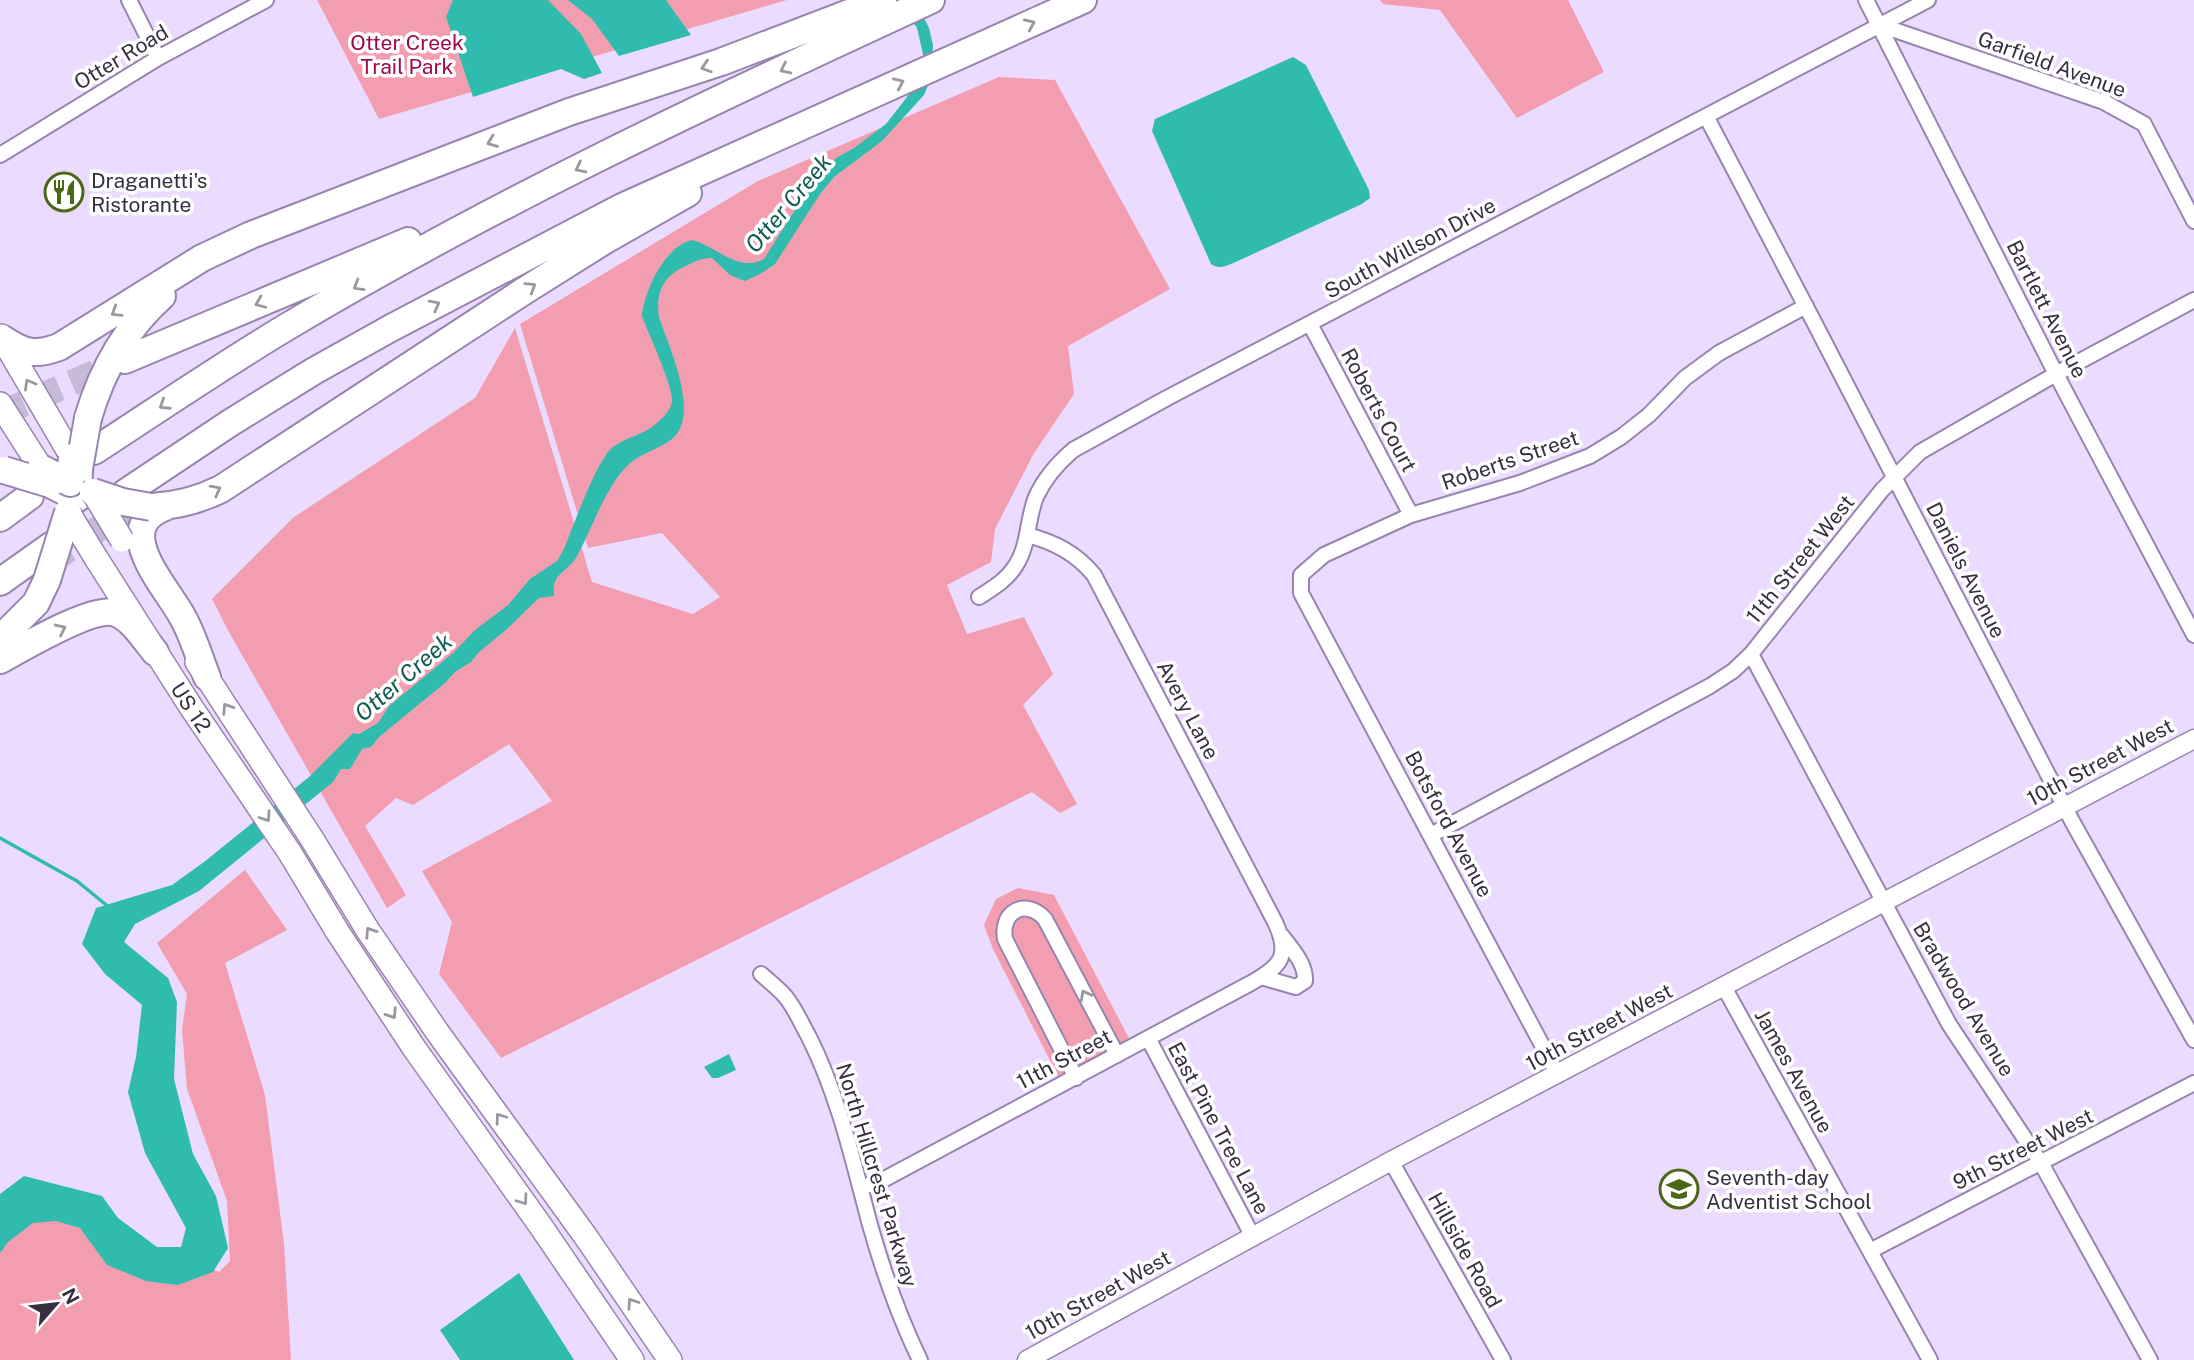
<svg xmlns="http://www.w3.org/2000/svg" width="2194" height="1360" viewBox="0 0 2194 1360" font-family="'Public Sans',sans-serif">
  <rect width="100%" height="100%" fill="#ebdbff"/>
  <path fill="#f39eb0" d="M317 0H787L379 119Z
    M1380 0H1568L1604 72 1517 118 1440 10 1383 4Z
    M999 77 1055 80 1170 289 1068 346 1074 394 1034 453 995 529 991 562 947 585 967 634 1024 617 1053 674 1023 705 1077 804 1060 813 1032 792 501 1058 439 974 452 922 422 871 552 801 509 744 413 805 396 798 365 826 406 895 387 908 230 634 212 599 294 517 475 398 515 328 592 582 693 614 720 597 662 533 588 548 520 324 758 181Z
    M245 870 287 930 225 963 265 1095 284 1244 291 1360H0V1218L29 1200 118 1241 190 1260 219 1272 230 1261 227 1201 187 1089 182 1030 187 994 157 943Z
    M1018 888 1054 895 1133 1046 1062 1084 993 949 984 925 996 899Z"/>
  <path fill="#2fbcaf" d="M453 0H548L581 34 602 73 584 79 561 69 473 97 446 17Z
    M568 0H666L691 35 619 56 592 19Z
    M890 0H911L922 14 929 28 933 45 931 78 924 95 882 141 834 177 820 194 775 264 760 274 745 281 730 275 712 258C703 258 698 260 690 264 665 274 655 290 659 317 669 347 701 415 672 439 658 450 639 453 626 467 603 492 593 527 577 556 567 574 551 572 554 596L539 598 506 630 479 652 471 662 455 672 445 683 379 737 371 747 362 749 350 769H341L333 782 199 891 135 924 124 942 168 978 177 1002 174 1079 193 1154 216 1196 228 1248 213 1272 178 1285 146 1281 107 1265 80 1228 56 1221 33 1223 8 1242 0 1253V1194L24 1176 102 1196 118 1218 157 1247H181L186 1228 145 1153 128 1092 136 1057 142 1005 105 974 82 944 96 908 172 885 204 862 309 777 353 733 359 734 378 723 389 706 453 653 475 630 508 605 530 579 557 561 564 549C573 527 597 459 613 447 625 438 641 435 652 427 660 421 670 412 672 402 674 388 648 333 642 316 644 291 666 244 693 240 716 247 740 273 764 259L810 186 817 181 825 169 836 158 854 148 886 124 921 79 925 63 917 28 907 14Z
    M1293 57 1306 65 1369 190 1370 198 1362 204 1240 260C1230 264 1220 271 1211 264L1152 131 1155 119Z
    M729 1054 736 1070 718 1078H712L704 1067Z
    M519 1273 574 1360H460L440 1330Z"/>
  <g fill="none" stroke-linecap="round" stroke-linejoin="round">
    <path stroke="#2fbcaf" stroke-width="3.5" d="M0 838 77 881 110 908"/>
    <path stroke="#c7b9d9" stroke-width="26" stroke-dasharray="26 13" stroke-linecap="butt" d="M0 414 120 362
      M47 564 129 508"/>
    <defs>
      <path id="minor" d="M129 0 158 58
        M1866 0 2056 374 2194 635
        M1880 25 2104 102 2144 124 2194 221
        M1706 116 1814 322 2072 821 2194 1040
        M0 155 158 58 266 0
        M1310 324 1411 515
        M979 597C993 588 1007 580 1016 565 1029 545 1027 519 1036 497 1044 479 1058 463 1073 450L1167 398 1928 0
        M1751 654 1949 1024 2041 1163 2150 1360
        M1431 835 1710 686 1733 671 1751 654 1882 490 1920 452 2056 374 2194 300
        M761 974C769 981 778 988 785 996 795 1008 801 1023 809 1037 839 1097 853 1161 870 1225 883 1271 899 1317 920 1360
        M1261 977 1296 987 1305 981C1306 964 1292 949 1282 936
        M1724 987 1930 1360
        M1148 1038 1253 1237
        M1558 1075 1301 593V575L1324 555 1411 515 1520 483 1590 456 1621 437 1649 415 1685 378 1719 353 1806 306
        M1076 1078 1005 939C1000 911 1026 898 1045 919L1117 1055
        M1391 1161 1503 1360
        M862 1187 879 1182 1251 983C1281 966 1291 956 1275 922L1094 575C1076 553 1054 542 1027 535
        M1870 1251 2194 1083"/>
      <path id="tertiary" d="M1027 1360 1391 1161 2194 739"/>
      <g id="primary">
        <path d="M1 336 72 457"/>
        <path d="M0 404 41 468"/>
        <path id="s1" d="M96 558 191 707 290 853 337 931 414 1048 540 1225 632 1360"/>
        <path d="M197 662 312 839 367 929 438 1033 586 1237 670 1360"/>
      </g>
      <path id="motorway" d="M3 339C24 353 35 356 59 347L202 258 251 235 569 112 721 62 883 0
        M125 360 408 241
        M88 418C102 370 125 329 162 296
        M94 451C157 410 220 367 285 328 492 204 712 101 931 0
        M50 484 78 498 79 469
        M125 493 230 423 314 371 391 328 622 207 1083 0
        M151 507C175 506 199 500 221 489L521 293 602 242 688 193
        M165 507C110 528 165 585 182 616 193 635 199 657 207 677
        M0 518 30 496
        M0 582 52 545
        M0 639 36 603 47 580
        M0 660C22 648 94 605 116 613 132 619 144 639 155 652"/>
    </defs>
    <use href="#minor" stroke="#9885af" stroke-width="18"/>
    <use href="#tertiary" stroke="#9885af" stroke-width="21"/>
    <use href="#primary" stroke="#9885af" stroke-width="26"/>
    <use href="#motorway" stroke="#9885af" stroke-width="30"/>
    <use href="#minor" stroke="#fff" stroke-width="14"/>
    <use href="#tertiary" stroke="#fff" stroke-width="18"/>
    <use href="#primary" stroke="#fff" stroke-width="23"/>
    <use href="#motorway" stroke="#fff" stroke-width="26"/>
    <defs>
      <path id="primary-bridge" d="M93 492 122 540
        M68 512 96 558"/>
      <path id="motorway-bridge" d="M41 468 70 483 72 457
        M79 469 88 418
        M4 470 50 484
        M93 492 123 502 151 507
        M47 580 68 512"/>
    </defs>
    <use href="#primary-bridge" stroke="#9885af" stroke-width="26" stroke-linecap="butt"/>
    <use href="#motorway-bridge" stroke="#9885af" stroke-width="30" stroke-linecap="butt"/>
    <use href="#primary-bridge" stroke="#fff" stroke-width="23"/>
    <use href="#motorway-bridge" stroke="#fff" stroke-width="26"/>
  </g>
  <defs><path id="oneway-chevron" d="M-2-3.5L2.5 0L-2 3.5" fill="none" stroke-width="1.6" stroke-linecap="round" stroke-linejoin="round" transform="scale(1.75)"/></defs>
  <g stroke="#9b97a0">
    <use href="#oneway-chevron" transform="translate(1030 24) rotate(-24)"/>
    <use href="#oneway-chevron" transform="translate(706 67) rotate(162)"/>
    <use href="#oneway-chevron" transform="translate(785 69) rotate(154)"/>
    <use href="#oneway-chevron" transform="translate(899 83) rotate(-24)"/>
    <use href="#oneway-chevron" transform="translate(492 142) rotate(159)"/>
    <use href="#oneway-chevron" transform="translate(580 168) rotate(154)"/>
    <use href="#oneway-chevron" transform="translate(358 286) rotate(150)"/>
    <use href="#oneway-chevron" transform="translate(531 287) rotate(-32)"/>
    <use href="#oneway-chevron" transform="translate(260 303) rotate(157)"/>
    <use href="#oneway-chevron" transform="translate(435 305) rotate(-28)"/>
    <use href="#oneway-chevron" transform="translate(116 312) rotate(148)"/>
    <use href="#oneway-chevron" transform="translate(29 384) rotate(-120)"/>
    <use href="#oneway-chevron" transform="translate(164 405) rotate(147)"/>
    <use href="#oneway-chevron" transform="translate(216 490) rotate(-28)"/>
    <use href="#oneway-chevron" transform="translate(61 629) rotate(-26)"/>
    <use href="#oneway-chevron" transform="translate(227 708) rotate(-123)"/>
    <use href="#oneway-chevron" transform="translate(266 817) rotate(56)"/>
    <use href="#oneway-chevron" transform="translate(370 932) rotate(-123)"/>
    <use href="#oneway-chevron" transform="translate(1085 995) rotate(-118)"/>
    <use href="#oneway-chevron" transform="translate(392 1014) rotate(57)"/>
    <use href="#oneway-chevron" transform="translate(500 1118) rotate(-126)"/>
    <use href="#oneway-chevron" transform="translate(523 1200) rotate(54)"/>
    <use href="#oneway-chevron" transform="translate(632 1303) rotate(-124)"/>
  </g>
  <defs>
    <symbol id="restaurant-ring" viewBox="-11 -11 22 22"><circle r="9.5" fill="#fff" stroke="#4e6717" stroke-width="1.5"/><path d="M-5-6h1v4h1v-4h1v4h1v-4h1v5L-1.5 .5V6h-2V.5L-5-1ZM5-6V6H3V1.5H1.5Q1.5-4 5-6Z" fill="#4e6717"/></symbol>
    <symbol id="school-ring" viewBox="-11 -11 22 22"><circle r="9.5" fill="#fff" stroke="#4e6717" stroke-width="1.5"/><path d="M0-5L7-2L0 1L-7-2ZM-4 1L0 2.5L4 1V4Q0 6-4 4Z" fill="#4e6717"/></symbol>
  </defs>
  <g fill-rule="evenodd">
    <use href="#restaurant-ring" x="42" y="170" width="44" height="44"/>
    <use href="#school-ring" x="1657" y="1167" width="44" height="44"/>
  </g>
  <g text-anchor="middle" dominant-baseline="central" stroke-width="7" stroke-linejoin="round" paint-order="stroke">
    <g font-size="21" fill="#9d0a48" stroke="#fff">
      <text x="407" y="42">Otter Creek<tspan x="407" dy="24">Trail Park</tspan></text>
    </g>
    <g font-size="21" fill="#372f40" stroke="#fff">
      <text transform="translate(121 57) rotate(-31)">Otter Road</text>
      <text transform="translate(2052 64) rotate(20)">Garfield Avenue</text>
      <text transform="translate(1410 248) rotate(-28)">South Willson Drive</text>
      <text transform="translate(2047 309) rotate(63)">Bartlett Avenue</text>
      <text transform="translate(1379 410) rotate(62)">Roberts Court</text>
      <text transform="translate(1510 460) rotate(-19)">Roberts Street</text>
      <text transform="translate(1800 559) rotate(-51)">11th Street West</text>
      <text transform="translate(1966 570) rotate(63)">Daniels Avenue</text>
      <text stroke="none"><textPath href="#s1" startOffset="177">US 12</textPath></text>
      <text transform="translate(1188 710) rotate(62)">Avery Lane</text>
      <text transform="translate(2100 762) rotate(-28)">10th Street West</text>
      <text transform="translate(1449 824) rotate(62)">Botsford Avenue</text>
      <text transform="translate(1964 999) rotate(59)">Bradwood Avenue</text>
      <text transform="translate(1599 1027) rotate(-28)">10th Street West</text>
      <text transform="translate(1064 1059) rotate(-28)">11th Street</text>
      <text transform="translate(1794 1071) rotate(61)">James Avenue</text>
      <text transform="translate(1219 1128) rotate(62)">East Pine Tree Lane</text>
      <text transform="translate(2023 1149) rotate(-27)">9th Street West</text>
      <text transform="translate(877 1175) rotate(73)">North Hillcrest Parkway</text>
      <text transform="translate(1465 1250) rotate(61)">Hillside Road</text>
      <text transform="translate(1098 1295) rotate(-29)">10th Street West</text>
    </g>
    <g font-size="21" fill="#372f40" stroke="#fff" text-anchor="start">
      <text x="91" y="180">Draganetti's<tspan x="91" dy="24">Ristorante</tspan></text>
      <text x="1706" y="1177">Seventh-day<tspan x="1706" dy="24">Adventist School</tspan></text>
    </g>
    <g font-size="23" font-style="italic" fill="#0e5b54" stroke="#fff">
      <text transform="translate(788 203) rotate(-50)">Otter Creek</text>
      <text transform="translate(403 677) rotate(-41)">Otter Creek</text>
    </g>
  </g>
  <g transform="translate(56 1304) rotate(62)" stroke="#ffffff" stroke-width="5" paint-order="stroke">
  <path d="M0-5L12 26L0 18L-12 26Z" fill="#372f40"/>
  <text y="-10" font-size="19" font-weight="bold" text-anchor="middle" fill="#372f40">N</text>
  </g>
</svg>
